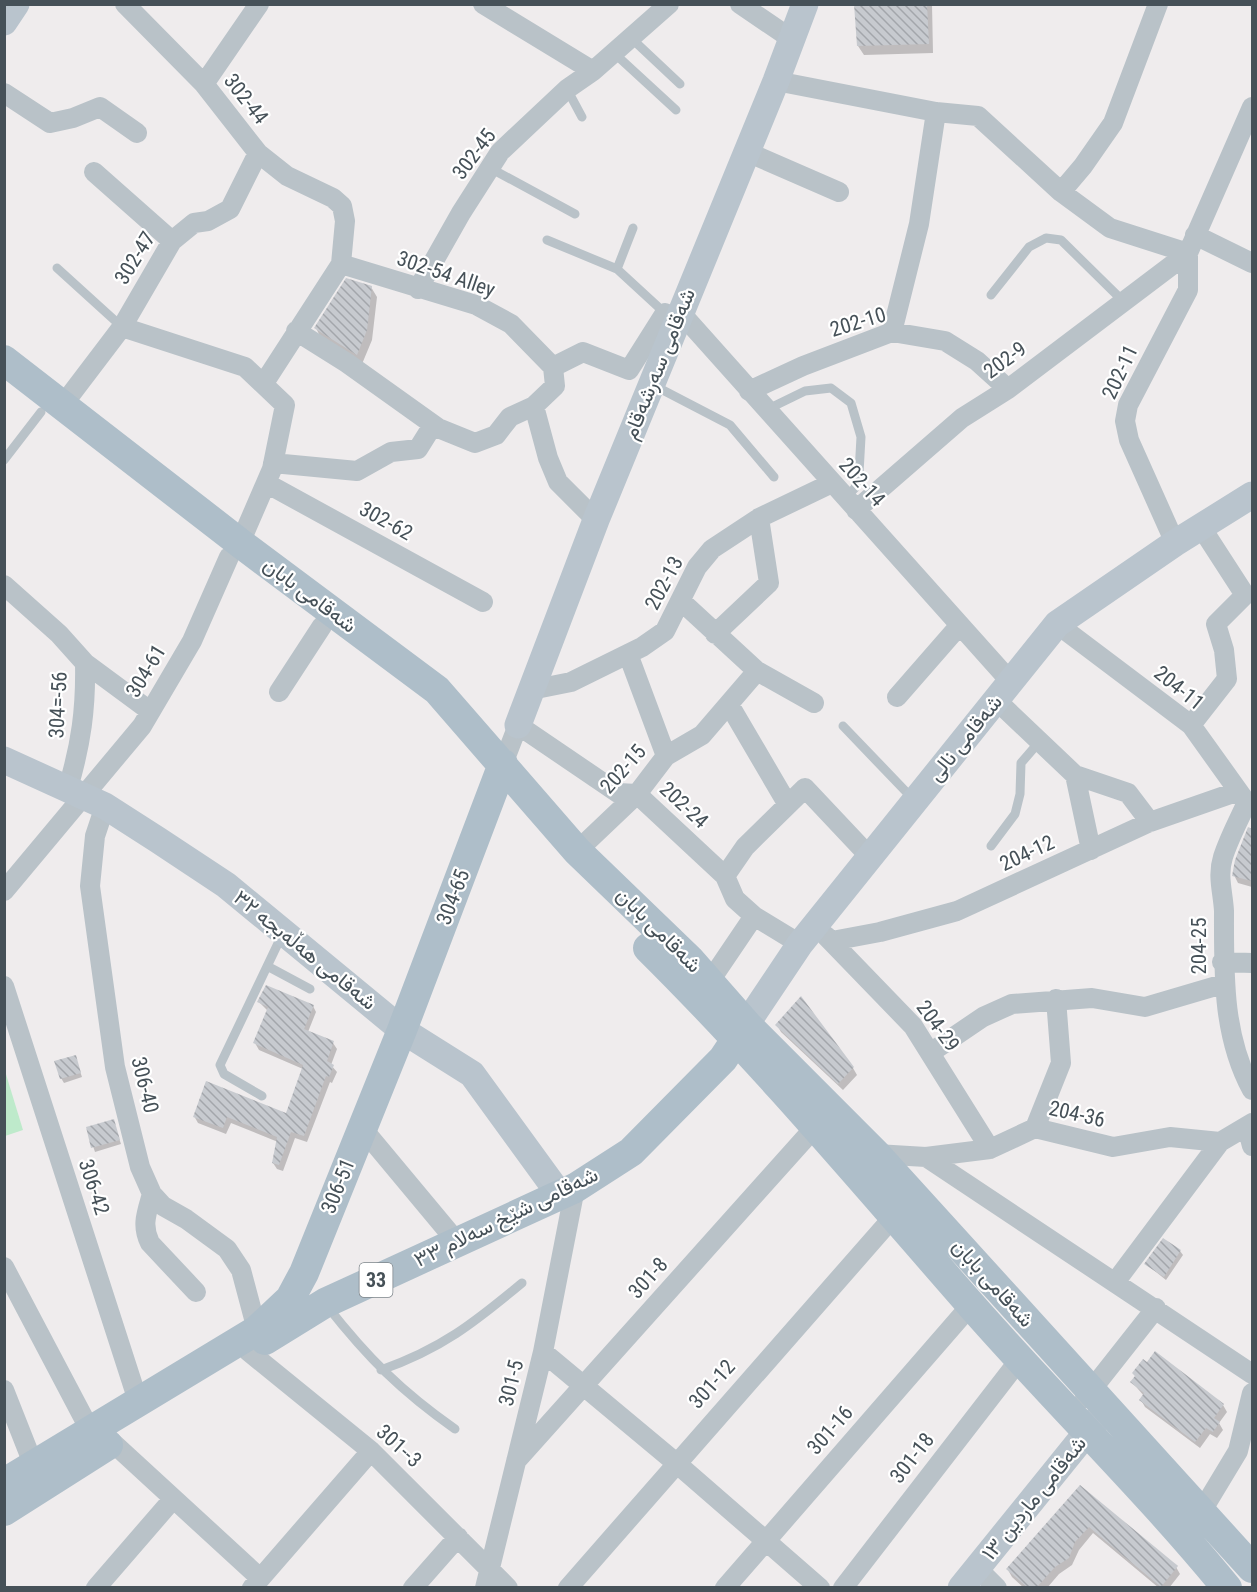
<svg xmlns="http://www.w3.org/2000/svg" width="1257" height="1592" viewBox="0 0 1257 1592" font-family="'Roboto Condensed',Vazirmatn,sans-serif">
  <defs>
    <pattern id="building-back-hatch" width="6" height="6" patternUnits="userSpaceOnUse" patternTransform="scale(1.5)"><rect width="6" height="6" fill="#c7cacf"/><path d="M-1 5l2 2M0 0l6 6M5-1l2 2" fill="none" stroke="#a3a6ab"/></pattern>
  </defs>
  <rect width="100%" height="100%" fill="#efeced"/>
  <path fill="#beeacb" d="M5 1071 23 1130 5 1136H4Z"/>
  <path fill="#0003" d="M855 4H932L933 53 864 55 858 46Z
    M371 287 377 297 372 340 362 364 321 338 316 328Z
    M1249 829 1252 831V887L1238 883 1234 875Z
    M259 1002 313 1006 316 1012 308 1032 333 1043 337 1049 331 1065 337 1072 332 1083 330 1082 307 1142 295 1138 283 1171 277 1169 273 1163 278 1142 231 1123 226 1134 198 1123 194 1116 286 1115 303 1069 259 1050 255 1043 268 1011Z
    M777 1025 853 1068 857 1075 843 1090 781 1032Z
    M75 1056 82 1077 64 1083 61 1078Z
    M113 1120 121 1144 95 1152 87 1128Z
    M1180 1251 1183 1255 1166 1280 1146 1264Z
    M1134 1374 1223 1405 1227 1412 1219 1423 1223 1430 1217 1438 1210 1434 1200 1448 1145 1407 1141 1400 1144 1396 1132 1382 1136 1377Z
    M1080 1487 1176 1567 1180 1574 1169 1588H1159L1093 1533 1079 1550 1072 1565 1059 1574 1047 1588H1024L1012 1577 1008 1570Z"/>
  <path fill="url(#building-back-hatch)" d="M854 4H927L929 44 857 46Z
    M346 278 372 286 367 330 357 355 314 328Z
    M1248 827 1252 829V881L1232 876 1235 860Z
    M266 985 314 1005 304 1029 334 1041 327 1061 334 1065 329 1077 326 1076 304 1136 291 1132 279 1165 272 1163 277 1137 227 1117 223 1128 193 1117 206 1081 286 1113 303 1065 253 1043 268 1007 257 1002Z
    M801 996 854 1067 838 1084 775 1025Z
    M76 1055 81 1073 60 1079 54 1061Z
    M114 1119 120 1140 91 1148 86 1127Z
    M1163 1238 1181 1250 1164 1277 1144 1264Z
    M1155 1351 1224 1404 1214 1418 1220 1422 1213 1432 1206 1428 1195 1442 1139 1400 1144 1393 1130 1382 1135 1376 1132 1373 1143 1359 1147 1362Z
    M1080 1485 1178 1566 1161 1587 1089 1527 1075 1542 1069 1558 1055 1567 1037 1587H1027L1006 1569Z"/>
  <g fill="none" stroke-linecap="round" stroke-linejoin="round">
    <path stroke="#b9c2c8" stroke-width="9" d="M630 37 680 84
      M614 53 676 110
      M567 89 582 117
      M490 168 575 214
      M547 240 617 269 667 315
      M57 268 122 327
      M617 269 633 228
      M991 295 1029 247 1046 238 1061 240 1124 302
      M653 385 730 425 774 477
      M766 410 805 391 831 388 851 403 861 437 859 473 855 488 845 498
      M4 460 41 412
      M843 726 913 799
      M991 846 1015 814 1020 794 1021 763 1040 741
      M269 967 310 989
      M262 1096 224 1074 220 1065 282 935
      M327 1306C368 1358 401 1391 455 1429
      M381 1370C441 1349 474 1323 522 1283"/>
    <path stroke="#b9c2c8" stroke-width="20" d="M125 4 204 84 258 153 287 176 333 198 342 206 345 221 341 264 264 383
      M483 4 593 71
      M740 4 793 40
      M776 81 936 112 978 116 1061 192 1110 228 1188 253
      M204 84 259 4
      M4 93 50 123 73 118 100 107 137 133
      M747 152 839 192
      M94 172 172 241
      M1061 192 1083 166 1113 123 1158 4
      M1195 235 1252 263
      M341 264 476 305 511 324 553 367
      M418 289 461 213 500 152 567 89 593 71 669 4
      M680 312 1010 681
      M122 327 245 367 285 405 272 469 240 543
      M296 331 347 363 438 428 475 443 496 435 510 417 534 406 555 386 553 367
      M892 332 919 224 936 112
      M553 367 583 352 629 370 665 313
      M749 391 803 366 892 332 945 341 977 361 1008 389
      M62 406 122 327 172 241 194 223 208 221 230 209 258 153
      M534 406 548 458 558 482 596 520
      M273 463 357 471 391 452 418 449 433 425
      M266 483 483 602
      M856 510 962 418 1008 389 1188 253
      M1175 543 1129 440 1125 421 1128 405 1188 290V253L1252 107
      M4 585 59 634 85 663C86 709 81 744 68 788
      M681 601 757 671 814 703
      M1057 624 1191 725 1244 799
      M715 634 769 583 759 518
      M628 654 666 756
      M85 663 150 711
      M531 690 571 682 642 647 665 631 697 567 712 549 759 518 832 483
      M279 692 322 626
      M897 697 959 626
      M996 700 1075 775 1128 793 1150 822
      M730 706 788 805
      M1191 725 1227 679 1224 650 1216 624 1245 595 1201 527
      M503 764 518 725 618 793 637 794 725 876 735 899 754 916 800 944
      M1075 775 1091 850
      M1247 802C1239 820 1229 838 1223 857 1217 876 1223 892 1224 911 1224 973 1222 1035 1252 1090
      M105 806 95 836 90 886 115 1067 140 1167 152 1194 163 1206 186 1219 227 1249 241 1270 257 1330
      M577 851 637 794 666 756 702 735 757 671
      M725 876 745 847 805 788 870 857
      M4 891 142 726 192 641 229 557
      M826 936 913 1026 990 1149
      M832 941 880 932 957 911 1150 822 1236 792
      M1222 962 1252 963
      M710 981 754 916
      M4 986 138 1401
      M930 1053 983 1017 1012 1004 1092 998 1145 1007 1223 984
      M1247 1127 1252 1146
      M362 1128 457 1242
      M1035 1128 1061 1063 1056 999
      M876 1154 926 1157 1252 1374
      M926 1157 990 1149 1035 1128 1113 1147 1170 1137 1220 1142
      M152 1194C147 1212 141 1225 150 1243L196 1292
      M4 1267 91 1432
      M1116 1281 1220 1142 1252 1123
      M248 1351 371 1451 508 1588
      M543 1352 675 1462 820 1588
      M4 1390 34 1466
      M1085 1398 1156 1308
      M112 1442 260 1578
      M516 1461 816 1126
      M1200 1514 1238 1451 1252 1393
      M977 1568 997 1588
      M96 1588 173 1499
      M252 1588 371 1451
      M413 1588 458 1537
      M485 1588 543 1352 575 1188
      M568 1588 895 1215
      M725 1588 971 1305
      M843 1588 1020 1359"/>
    <path stroke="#b9c4cd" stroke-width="27" d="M4 22 16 4
      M518 725 596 520 776 81 805 4
      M4 760 105 806 158 840 226 885 402 1030 472 1074 560 1195
      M735 1041 800 944 1057 624 1175 543 1252 495
      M961 1588 1100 1416"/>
    <path stroke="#aebec9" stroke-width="30" d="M4 360 240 543 437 690 577 851 689 959 747 1025 876 1154 1252 1568
      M648 948C762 1061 865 1184 971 1305 1055 1401 1146 1489 1227 1588
      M265 1340 325 1303 575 1188 631 1152 723 1059 735 1041
      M4 1483 257 1330 290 1299 304 1273 402 1030 503 764
      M4 1511 108 1445"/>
  </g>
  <g text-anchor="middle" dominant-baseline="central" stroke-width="4.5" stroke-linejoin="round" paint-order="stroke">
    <rect fill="#fff" stroke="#7e858a" stroke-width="1.5" x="359.5" y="1263" width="33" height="34" rx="4.5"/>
    <g font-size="20" font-weight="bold" fill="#465158">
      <text x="376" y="1280">33</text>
    </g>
    <g font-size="21" fill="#465158" stroke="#fff">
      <text transform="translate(246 99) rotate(52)">302-44</text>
      <text transform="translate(474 154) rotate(-53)">302-45</text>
      <text transform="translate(135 258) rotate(-58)">302-47</text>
      <text transform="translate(446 274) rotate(19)">302-54 Alley</text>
      <text transform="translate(858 322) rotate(-17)">202-10</text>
      <text transform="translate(1005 360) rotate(-36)">202-9</text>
      <text transform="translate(659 364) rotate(-68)">شەقامی سەرشەقام</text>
      <text transform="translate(1120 372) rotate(-65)">202-11</text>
      <text transform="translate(862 482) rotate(48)">202-14</text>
      <text transform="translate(386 521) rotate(29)">302-62</text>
      <text transform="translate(664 583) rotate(-62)">202-13</text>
      <text transform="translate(310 595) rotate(37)">شەقامی بابان</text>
      <text transform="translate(146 671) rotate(-59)">304-61</text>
      <text transform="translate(1179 688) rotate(39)">204-11</text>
      <text transform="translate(58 705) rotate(-87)">304=-56</text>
      <text transform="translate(965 738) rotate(-51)">شەقامی نالی</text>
      <text transform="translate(623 769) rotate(-49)">202-15</text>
      <text transform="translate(684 805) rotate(43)">202-24</text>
      <text transform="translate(1027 853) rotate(-25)">204-12</text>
      <text transform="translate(453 897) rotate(-69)">304-65</text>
      <text transform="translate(659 930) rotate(45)">شەقامی بابان</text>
      <text transform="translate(1199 946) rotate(-90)">204-25</text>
      <text transform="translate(305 950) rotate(39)">شەقامی هەڵەبجە ٣٢</text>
      <text transform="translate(938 1026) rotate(54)">204-29</text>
      <text transform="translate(145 1085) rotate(76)">306-40</text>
      <text transform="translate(1077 1114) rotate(13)">204-36</text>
      <text transform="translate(338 1186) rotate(-68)">306-51</text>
      <text transform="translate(94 1187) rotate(72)">306-42</text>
      <text transform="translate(506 1217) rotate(-26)">شەقامی شێخ سەلام ٣٣</text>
      <text transform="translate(648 1278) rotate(-48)">301-8</text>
      <text transform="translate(993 1283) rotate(48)">شەقامی بابان</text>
      <text transform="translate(511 1383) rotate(-76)">301-5</text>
      <text transform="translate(712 1384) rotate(-48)">301-12</text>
      <text transform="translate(830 1430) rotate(-49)">301-16</text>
      <text transform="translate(399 1446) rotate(42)">301--3</text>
      <text transform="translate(912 1458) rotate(-52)">301-18</text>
      <text transform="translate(1034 1498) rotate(-51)">شەقامی ماردین ١٣</text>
    </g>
  </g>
  <rect width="1257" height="1592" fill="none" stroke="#465158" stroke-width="12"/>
</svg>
